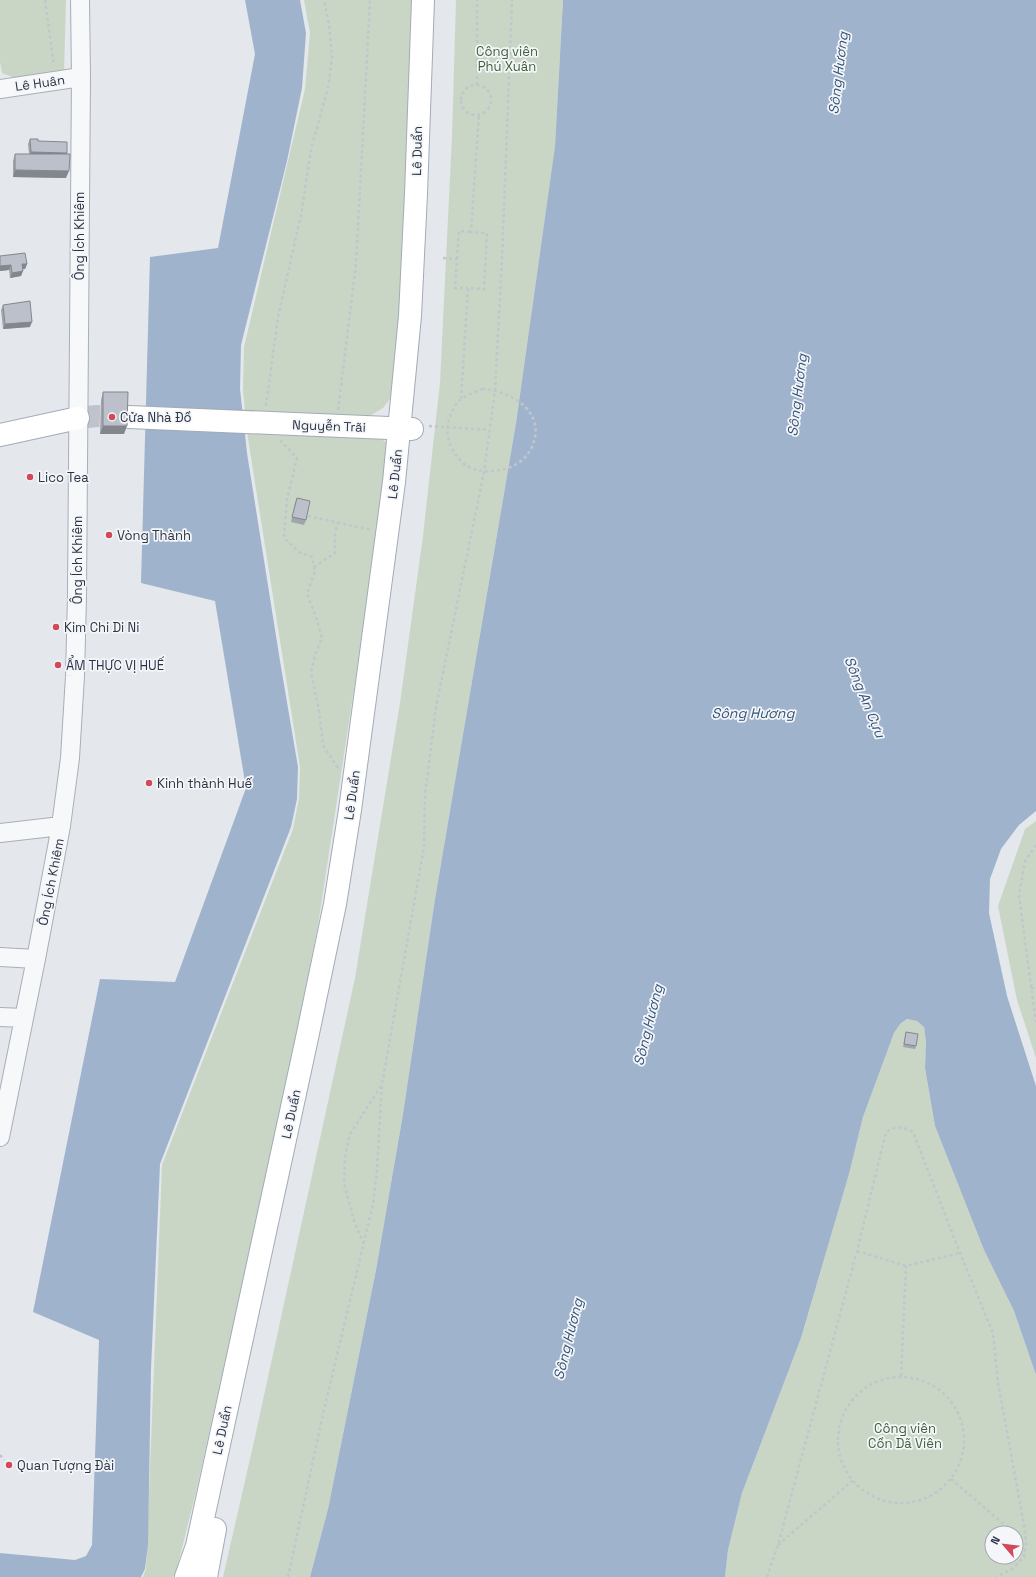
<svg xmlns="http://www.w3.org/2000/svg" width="1036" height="1577" viewBox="0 0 1036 1577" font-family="'Space Grotesk',sans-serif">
  <rect width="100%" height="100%" fill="#e4e7ec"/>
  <path fill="#c9d6c5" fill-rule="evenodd" d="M0 0H66L64 74 20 80 2 73 0 62Z
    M304 0H415L397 390 383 408 365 419 245 412 243 390 244 347 305 89 310 33Z
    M456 0H563L555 146 516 423 435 899 403 1114 376 1270 328 1509 310 1577H223L253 1446 355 978 400 703 423 536 440 383 452 136Z
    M247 432 372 434 386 442 389 459 318 925 284 1097 196 1492 176 1572 173 1577H143L146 1569 162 1165 293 829 299 798 300 767Z
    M1036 821V1058L1017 1000 998 906 1025 829Z
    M908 1019 917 1021 924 1027 926 1042 925 1068 935 1126 984 1250 1014 1311 1036 1375V1577H725L728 1550 742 1493 801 1338 849 1174 863 1117 894 1033 900 1024ZM992 1533H1016V1557H992Z"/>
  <path fill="#9fb4cc" d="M245 0H300L306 33 302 88 287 161 241 345 240 389 247 453 280 661 298 767 297 799 291 827 160 1164 151 1370 148 1544 145 1569 141 1577H0V1553L75 1560 86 1556 92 1545 99 1340 33 1312 100 979 175 982 246 788 215 601 141 583 150 257 218 248 255 54Z
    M563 0H1036V811L1019 825 1001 849 990 879 989 913 1007 996 1036 1086V1375L1014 1311 984 1250 935 1126 925 1068 926 1042 924 1027 917 1021 907 1019 900 1024 894 1033 863 1117 849 1174 801 1338 742 1493 728 1550 725 1577H310L328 1509 376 1270 403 1114 435 899 516 423 555 146Z"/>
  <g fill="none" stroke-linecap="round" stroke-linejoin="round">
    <path stroke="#bfc3cb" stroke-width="22" stroke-dasharray="22 11" stroke-linecap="butt" d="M78 418 97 416 129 417"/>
    <defs>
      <path id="minor" d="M0 89 81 77
        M0 833 61 826
        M0 957 36 959
        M0 1017 24 1018
        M0 1137 36 959 61 826 70 758 75 676 77 596 81 77 80 0"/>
      <path id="major" d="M129 417 412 429
        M0 435 78 418
        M186 1577 197 1546 307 1038 335 904 350 810 394 482 410 316 416 194 423 0
        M206 1577 215 1529"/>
    </defs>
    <use href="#minor" stroke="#a9aeb7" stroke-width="20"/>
    <use href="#major" stroke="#a3abb8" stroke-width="24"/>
    <path stroke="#c2c5cb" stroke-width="2.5" stroke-dasharray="3 3" stroke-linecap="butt" d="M45 0 54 66
      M477 85V0
      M461 100a15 15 0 1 1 30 0a15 15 0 1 1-30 0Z
      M443 258 457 259 455 288H468
      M457 259 459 231 471 232
      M482 389C512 391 547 412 532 447 527 458 516 466 505 469 492 472 481 473 469 467 466 466 464 464 462 462 448 448 443 430 452 412 454 408 456 403 460 400 466 395 475 392 482 389Z
      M461 399 468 288 484 289 487 233 471 232 479 114
      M266 406 278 317 301 215 311 149 328 88 332 58 329 24 324 0
      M338 410 356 264 370 0
      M429 426 489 430
      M280 440 297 458 287 499 284 538 299 552 312 557 315 571 307 594 316 617 322 638 315 655 311 673 319 710 323 745 338 768
      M308 516 372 530
      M314 567 335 553V534L337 523
      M1036 845 1025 861 1019 896 1036 1022
      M1031 987 1036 989
      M364 1244 354 1221 344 1183 345 1157 350 1134 381 1086
      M857 1251 906 1266 960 1253
      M901 1376 906 1266
      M838 1440a63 63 0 1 1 126 0a63 63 0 1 1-126 0Z
      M0 1455 4 1460
      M951 1479 1014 1533
      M1016 1535 1025 1543
      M778 1545 852 1481
      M288 1577 323 1414 373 1204 377 1170 382 1084 424 847 425 794 436 707 484 472 495 390 502 259 512 0
      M767 1577 778 1545 857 1251 886 1132C896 1125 903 1127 913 1132L960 1253 993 1333 998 1383 1024 1525 1026 1543 1024 1557 1012 1569 996 1577"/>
    <use href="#minor" stroke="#f7f8fa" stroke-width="18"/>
    <use href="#major" stroke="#fff" stroke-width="22"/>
  </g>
  <path fill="#a1a5ae" d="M30 139 38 141 67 153 66 178 13 177V161L15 154H29L28 144Z
    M0 256 27 264 25 269H23L21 276 10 278 9 270 0 271Z
    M3 305 30 327 3 329 1 310Z
    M103 392 124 434H100L101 400Z
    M297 498 306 520 304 525 291 522 295 503Z
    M906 1032 916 1046 915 1049 903 1047Z"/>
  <path fill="#83868d" d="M31 152 67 153 65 158 29 157Z
    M15 170 69 171 66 178 13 177Z
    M22 264H27L25 269H20Z
    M11 265 9 270 0 271V266Z
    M23 271 21 276 10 278 12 273Z
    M32 322 30 327 3 329 5 324Z
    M103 426H127L124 434H100Z"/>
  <path fill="#bbc0ca" stroke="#83868d" d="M30 139H38V141L67 142V153L31 152Z
    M15 154H70L69 171 15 170Z
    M25 253 27 264H22L23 271 12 273 11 265 0 266V256Z
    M30 301 32 322 5 324 3 305Z
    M103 392H128L127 426H103Z
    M297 498 310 501 306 520 292 517Z
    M906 1032 918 1034 916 1046 904 1044Z"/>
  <g fill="#d1495b" stroke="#f4f6f9" stroke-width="1.5">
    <circle cx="112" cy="417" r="4"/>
    <circle cx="30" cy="477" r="4"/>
    <circle cx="109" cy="535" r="4"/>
    <circle cx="56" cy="627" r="4"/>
    <circle cx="58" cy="665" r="4"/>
    <circle cx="149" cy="783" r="4"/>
    <circle cx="9" cy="1465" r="4"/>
  </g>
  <g text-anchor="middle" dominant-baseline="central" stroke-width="3.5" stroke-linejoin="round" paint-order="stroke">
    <g font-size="13" fill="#3f6138" stroke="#f4f6f9">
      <text x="507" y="51">Công viên<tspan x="507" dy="15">Phú Xuân</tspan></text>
      <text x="905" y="1428">Công viên<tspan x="905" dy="15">Cồn Dã Viên</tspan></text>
    </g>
    <g font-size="13" fill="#2b3445" stroke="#f4f6f9">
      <text transform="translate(40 83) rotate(-8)">Lê Huân</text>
      <text transform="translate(417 151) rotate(-89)">Lê Duẩn</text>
      <text transform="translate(79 236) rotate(-90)">Ông Ích Khiêm</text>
      <text transform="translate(329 426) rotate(2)">Nguyễn Trãi</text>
      <text transform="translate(395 474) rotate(-84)">Lê Duẩn</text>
      <text transform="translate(77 560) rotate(-90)">Ông Ích Khiêm</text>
      <text transform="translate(352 795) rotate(-82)">Lê Duẩn</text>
      <text transform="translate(51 882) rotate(-79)">Ông Ích Khiêm</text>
      <text transform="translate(291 1114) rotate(-78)">Lê Duẩn</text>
      <text transform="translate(222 1430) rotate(-78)">Lê Duẩn</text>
    </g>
    <g font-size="13" fill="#2b3445" stroke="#f4f6f9" text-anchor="start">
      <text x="120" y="417">Cửa Nhà Đồ</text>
      <text x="38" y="477">Lico Tea</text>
      <text x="117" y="535">Vòng Thành</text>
      <text x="64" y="627">Kim Chi Di Ni</text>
      <text x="66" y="665">ẨM THỰC VỊ HUẾ</text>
      <text x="157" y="783">Kinh thành Huế</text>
      <text x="17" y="1465">Quan Tượng Đài</text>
    </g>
    <g font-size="14" font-style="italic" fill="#34527a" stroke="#f4f6f9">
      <text transform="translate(838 73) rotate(-83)">Sông Hương</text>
      <text transform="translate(797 395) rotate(-83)">Sông Hương</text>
      <text transform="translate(865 697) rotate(68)">Sông An Cựu</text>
      <text x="753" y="713">Sông Hương</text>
      <text transform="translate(648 1025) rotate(-76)">Sông Hương</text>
      <text transform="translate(568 1339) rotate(-76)">Sông Hương</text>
    </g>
  </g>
  <g transform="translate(1004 1545) rotate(298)"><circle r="19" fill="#f4f6f9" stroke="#a4a8b1"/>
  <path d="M0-3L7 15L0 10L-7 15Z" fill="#d1495b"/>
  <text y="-6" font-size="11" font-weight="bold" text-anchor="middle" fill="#2b3445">N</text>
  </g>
</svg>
